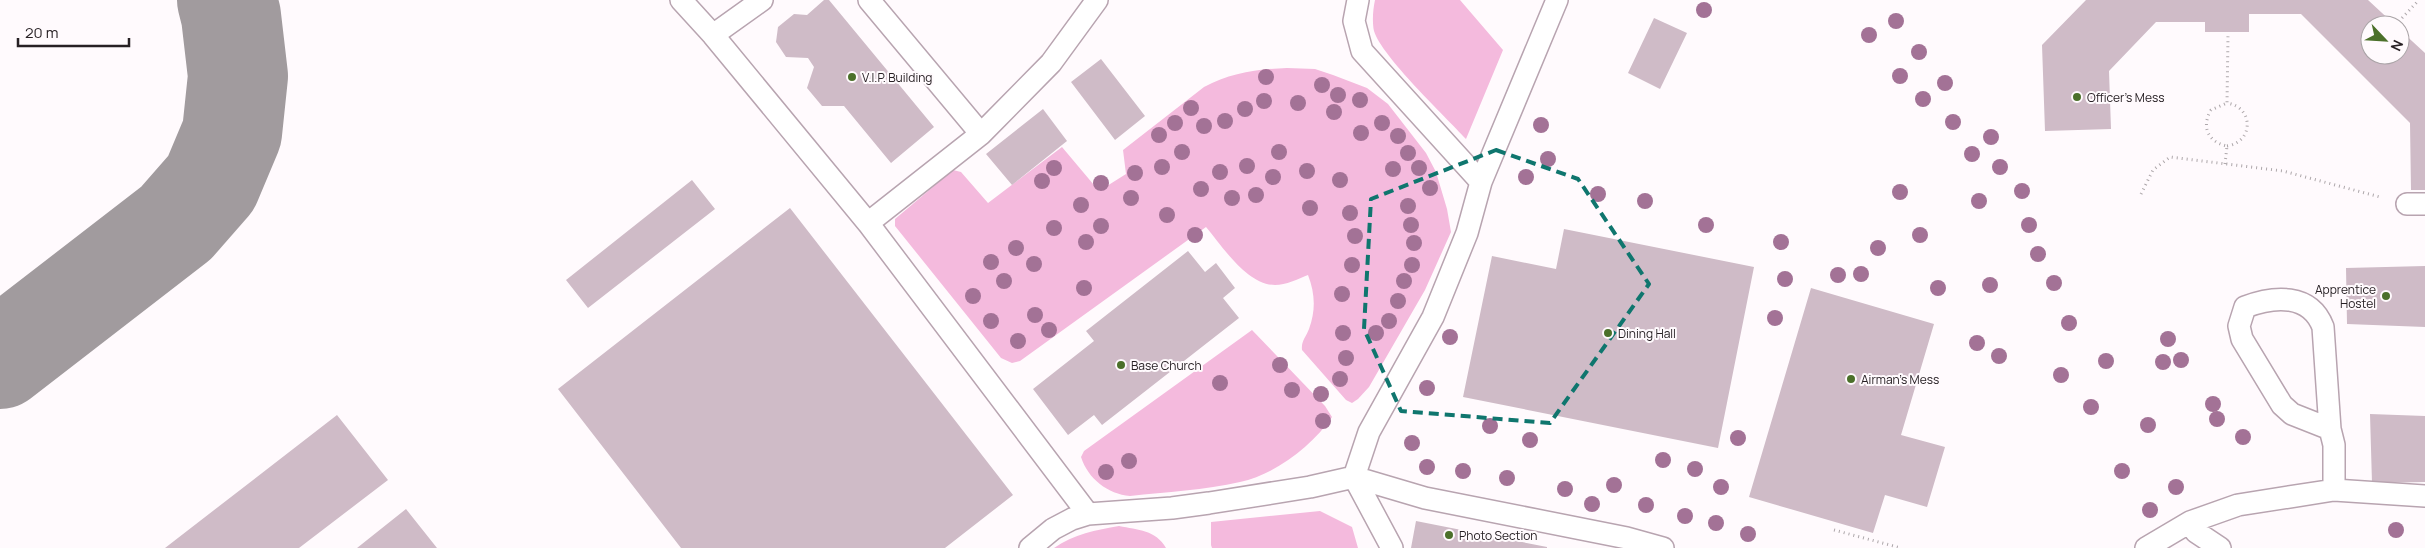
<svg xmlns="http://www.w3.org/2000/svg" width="2425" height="548" viewBox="0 0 2425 548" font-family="Manrope,sans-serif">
  <rect width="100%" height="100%" fill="#fffafd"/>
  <path fill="#f4badd" d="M1375 0H1460L1503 50 1466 139C1445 116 1382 57 1374 31 1372 22 1373 9 1375 0Z
    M1287 68 1315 69 1333 75 1367 88 1388 104 1426 153 1436 172 1447 209 1451 232 1425 290 1369 387 1358 399 1352 403 1346 400 1302 350C1301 341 1306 337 1309 329 1316 310 1315 293 1308 275 1298 279 1286 285 1275 285 1247 285 1222 246 1206 227L1020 361 1012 363 1001 358 895 226V219L953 170 961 172 988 203 1062 147 1099 191 1126 174 1123 150 1204 87C1230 73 1258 69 1287 68Z
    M1252 330 1325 406 1332 417C1312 446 1276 474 1240 482 1205 490 1166 492 1130 496 1108 494 1088 479 1081 457L1084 451Z
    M1320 511 1352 527 1358 548H1212L1211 545V522Z
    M1119 526C1138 530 1156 530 1166 548H1054C1074 534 1096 530 1119 526Z"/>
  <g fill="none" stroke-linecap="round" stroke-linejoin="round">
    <path stroke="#a19b9e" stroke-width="100" d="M0 359 176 223 211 183 232 133 238 76 231 16 227 0"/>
  </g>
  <path fill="#cfbbc7" d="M824 0H829L934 127 891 163 844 106H822L807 88 814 67 808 58 786 57 776 42 778 27 794 14 807 15Z
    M2086 0H2368L2395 25H2370V55H2400V30L2425 53V190H2411L2410 123 2301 14H2249V32H2205V22H2156L2109 71 2111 129 2045 131 2042 45Z
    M1654 18 1687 33 1660 89 1628 73Z
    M1101 59 1145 116 1115 140 1071 82Z
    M1043 109 1067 141 1012 185 986 154Z
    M692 180 715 209 588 308 566 280Z
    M790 208 1013 495 945 548H681L558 389Z
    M1564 229 1754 267 1718 448 1463 397 1492 256 1556 269Z
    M1188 251 1205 272 1216 263 1235 288 1223 298 1239 318 1102 425 1094 415 1068 435 1033 389 1094 341 1086 331Z
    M2425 266V327L2347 324 2346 268Z
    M1811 288 1934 324 1901 435 1945 447 1927 507 1885 495 1873 533 1749 497Z
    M2370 414 2425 416V482L2372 483Z
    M337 415 388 480 299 548H165Z
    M406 509 437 548H357Z
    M1416 521 1547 547V548H1411Z"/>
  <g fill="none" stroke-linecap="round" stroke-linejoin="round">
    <defs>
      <path id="service" d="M681 0 713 35 868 223 1088 514
        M869 0 981 134
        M1358 0 1354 21 1362 51 1481 182
        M713 35 762 0
        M2407 204H2425
        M868 223 981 134 1051 63 1097 0
        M2330 429 2292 414 2282 405 2242 339 2239 326 2245 307C2274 296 2310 293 2323 327L2330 429 2334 445V490
        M2190 522 2196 532 2220 548
        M1030 548 1053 529 1072 519 1088 514 1172 508 1209 503 1310 487 1354 477 1425 498 1627 538 1663 548
        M1392 548 1354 477 1369 432 1433 317 1467 233 1481 182 1557 0
        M2146 548 2190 522 2238 505 2334 490 2425 496"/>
    </defs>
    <use href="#service" stroke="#b8a4b0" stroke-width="24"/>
    <path stroke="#ada7aa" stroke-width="3" stroke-dasharray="1 4" stroke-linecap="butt" d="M2402 18 2419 0
      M2227 146C2254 142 2254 107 2227 103L2228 36
      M2225 164 2227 146C2208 142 2201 127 2211 110L2227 103
      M2141 194 2153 170 2170 157 2283 171 2380 197
      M1834 530 1901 548"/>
    <use href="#service" stroke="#fff" stroke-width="21"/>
  </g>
  <g fill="#a37296">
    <circle cx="1704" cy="10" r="8"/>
    <circle cx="1896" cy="21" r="8"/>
    <circle cx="1869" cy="35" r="8"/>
    <circle cx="1919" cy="52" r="8"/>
    <circle cx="1900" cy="76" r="8"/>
    <circle cx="1266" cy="77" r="8"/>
    <circle cx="1945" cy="83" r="8"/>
    <circle cx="1322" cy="85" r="8"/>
    <circle cx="1338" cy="95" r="8"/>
    <circle cx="1923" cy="99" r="8"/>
    <circle cx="1360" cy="100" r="8"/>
    <circle cx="1264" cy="101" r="8"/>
    <circle cx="1298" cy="103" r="8"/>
    <circle cx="1191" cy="108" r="8"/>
    <circle cx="1245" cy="109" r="8"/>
    <circle cx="1334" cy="112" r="8"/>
    <circle cx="1225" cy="121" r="8"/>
    <circle cx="1953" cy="122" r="8"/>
    <circle cx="1175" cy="123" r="8"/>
    <circle cx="1382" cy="123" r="8"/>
    <circle cx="1541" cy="125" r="8"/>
    <circle cx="1204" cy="126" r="8"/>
    <circle cx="1361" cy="133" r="8"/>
    <circle cx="1159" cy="135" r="8"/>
    <circle cx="1398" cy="136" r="8"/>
    <circle cx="1991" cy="137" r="8"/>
    <circle cx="1182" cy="152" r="8"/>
    <circle cx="1279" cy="152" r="8"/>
    <circle cx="1408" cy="153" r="8"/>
    <circle cx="1972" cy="154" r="8"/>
    <circle cx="1548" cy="159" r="8"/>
    <circle cx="1247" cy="166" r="8"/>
    <circle cx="1162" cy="167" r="8"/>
    <circle cx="2000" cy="167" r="8"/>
    <circle cx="1054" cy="168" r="8"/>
    <circle cx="1419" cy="168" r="8"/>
    <circle cx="1393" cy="169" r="8"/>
    <circle cx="1307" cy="171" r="8"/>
    <circle cx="1220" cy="172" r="8"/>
    <circle cx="1135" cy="173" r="8"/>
    <circle cx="1273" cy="177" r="8"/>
    <circle cx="1526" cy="177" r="8"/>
    <circle cx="1340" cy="180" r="8"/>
    <circle cx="1042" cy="181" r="8"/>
    <circle cx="1101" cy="183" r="8"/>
    <circle cx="1430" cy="188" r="8"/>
    <circle cx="1201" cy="189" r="8"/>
    <circle cx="2022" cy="191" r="8"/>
    <circle cx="1900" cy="192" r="8"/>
    <circle cx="1598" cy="194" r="8"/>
    <circle cx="1256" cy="195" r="8"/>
    <circle cx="1131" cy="198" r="8"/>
    <circle cx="1232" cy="198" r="8"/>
    <circle cx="1645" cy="201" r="8"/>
    <circle cx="1979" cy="201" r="8"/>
    <circle cx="1081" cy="205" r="8"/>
    <circle cx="1408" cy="206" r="8"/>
    <circle cx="1310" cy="208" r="8"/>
    <circle cx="1350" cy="213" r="8"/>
    <circle cx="1167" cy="215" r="8"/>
    <circle cx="1411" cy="225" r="8"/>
    <circle cx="1706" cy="225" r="8"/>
    <circle cx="2029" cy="225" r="8"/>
    <circle cx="1101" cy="226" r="8"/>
    <circle cx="1054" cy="228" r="8"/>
    <circle cx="1195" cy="235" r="8"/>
    <circle cx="1920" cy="235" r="8"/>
    <circle cx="1355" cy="236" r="8"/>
    <circle cx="1086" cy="242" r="8"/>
    <circle cx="1781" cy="242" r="8"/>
    <circle cx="1414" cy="243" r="8"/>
    <circle cx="1016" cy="248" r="8"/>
    <circle cx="1878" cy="248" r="8"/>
    <circle cx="2038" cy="254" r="8"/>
    <circle cx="991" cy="262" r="8"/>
    <circle cx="1034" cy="264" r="8"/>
    <circle cx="1352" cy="265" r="8"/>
    <circle cx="1412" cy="265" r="8"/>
    <circle cx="1861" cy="274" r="8"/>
    <circle cx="1838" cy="275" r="8"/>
    <circle cx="1785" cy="279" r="8"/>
    <circle cx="1004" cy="281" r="8"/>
    <circle cx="1404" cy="281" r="8"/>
    <circle cx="2054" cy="283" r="8"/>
    <circle cx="1990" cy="285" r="8"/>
    <circle cx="1084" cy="288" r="8"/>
    <circle cx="1938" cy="288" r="8"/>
    <circle cx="1342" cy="294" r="8"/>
    <circle cx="973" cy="296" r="8"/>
    <circle cx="1398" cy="301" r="8"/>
    <circle cx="1035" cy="315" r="8"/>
    <circle cx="1775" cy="318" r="8"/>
    <circle cx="991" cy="321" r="8"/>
    <circle cx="1389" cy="321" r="8"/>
    <circle cx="2069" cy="323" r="8"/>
    <circle cx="1049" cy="330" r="8"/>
    <circle cx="1343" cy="333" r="8"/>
    <circle cx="1376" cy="333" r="8"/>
    <circle cx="1450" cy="337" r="8"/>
    <circle cx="2168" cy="339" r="8"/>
    <circle cx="1018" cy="341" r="8"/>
    <circle cx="1977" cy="343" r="8"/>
    <circle cx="1999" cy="356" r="8"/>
    <circle cx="1346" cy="358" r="8"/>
    <circle cx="2181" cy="360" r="8"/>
    <circle cx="2106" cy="361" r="8"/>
    <circle cx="2163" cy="362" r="8"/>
    <circle cx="1280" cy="365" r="8"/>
    <circle cx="2061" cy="375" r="8"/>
    <circle cx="1340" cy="379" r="8"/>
    <circle cx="1220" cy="383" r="8"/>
    <circle cx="1427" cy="388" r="8"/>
    <circle cx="1292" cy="390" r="8"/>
    <circle cx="1321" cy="394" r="8"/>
    <circle cx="2213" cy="404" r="8"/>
    <circle cx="2091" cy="407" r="8"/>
    <circle cx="2217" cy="419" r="8"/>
    <circle cx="1323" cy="421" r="8"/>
    <circle cx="2148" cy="425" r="8"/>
    <circle cx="1490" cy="426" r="8"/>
    <circle cx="2243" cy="437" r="8"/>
    <circle cx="1738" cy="438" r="8"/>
    <circle cx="1530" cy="440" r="8"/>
    <circle cx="1412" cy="443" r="8"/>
    <circle cx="1663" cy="460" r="8"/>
    <circle cx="1129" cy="461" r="8"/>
    <circle cx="1427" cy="467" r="8"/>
    <circle cx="1695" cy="469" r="8"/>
    <circle cx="1463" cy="471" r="8"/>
    <circle cx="2122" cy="471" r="8"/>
    <circle cx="1106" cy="472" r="8"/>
    <circle cx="1507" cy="478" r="8"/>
    <circle cx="1614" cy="485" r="8"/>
    <circle cx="1721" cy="487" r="8"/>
    <circle cx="2176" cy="487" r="8"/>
    <circle cx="1565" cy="489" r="8"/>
    <circle cx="1592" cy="504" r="8"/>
    <circle cx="1646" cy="505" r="8"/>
    <circle cx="2150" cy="510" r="8"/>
    <circle cx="1685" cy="516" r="8"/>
    <circle cx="1716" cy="523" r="8"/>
    <circle cx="2396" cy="530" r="8"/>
    <circle cx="1748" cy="534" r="8"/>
  </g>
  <path fill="none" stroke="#0f766e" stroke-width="4" stroke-dasharray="10 6" stroke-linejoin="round" d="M1496 150 1578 179 1649 284 1550 423 1401 411 1364 329 1371 199Z"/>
  <g fill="#4b702a" stroke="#fffafd" stroke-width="2">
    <circle cx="852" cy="77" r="5"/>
    <circle cx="2077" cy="97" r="5"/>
    <circle cx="2386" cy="296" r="5"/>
    <circle cx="1608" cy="333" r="5"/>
    <circle cx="1121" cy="365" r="5"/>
    <circle cx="1851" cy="379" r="5"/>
    <circle cx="1449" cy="535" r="5"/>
  </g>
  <g text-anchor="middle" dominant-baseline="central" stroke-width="4" stroke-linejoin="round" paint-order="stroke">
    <g font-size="12" fill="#272024" stroke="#fffafd" text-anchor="start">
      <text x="862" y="77">V.I.P. Building</text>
      <text x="2087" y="97">Officer's Mess</text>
      <text x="2376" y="289" text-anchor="end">Apprentice<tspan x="2376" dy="14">Hostel</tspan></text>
      <text x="1618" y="333">Dining Hall</text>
      <text x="1131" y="365">Base Church</text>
      <text x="1861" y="379">Airman's Mess</text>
      <text x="1459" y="535">Photo Section</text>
    </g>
  </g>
  <g transform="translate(2385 40) rotate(115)"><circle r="24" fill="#fffafd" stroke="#a9a3a6"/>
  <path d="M0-4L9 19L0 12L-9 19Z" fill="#4b702a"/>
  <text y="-8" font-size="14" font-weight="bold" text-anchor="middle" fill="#272024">N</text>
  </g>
  <path d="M18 38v8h111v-8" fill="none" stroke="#272024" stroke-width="2.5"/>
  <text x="25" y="38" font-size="15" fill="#272024" stroke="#fffafd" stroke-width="4" paint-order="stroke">20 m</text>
</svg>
